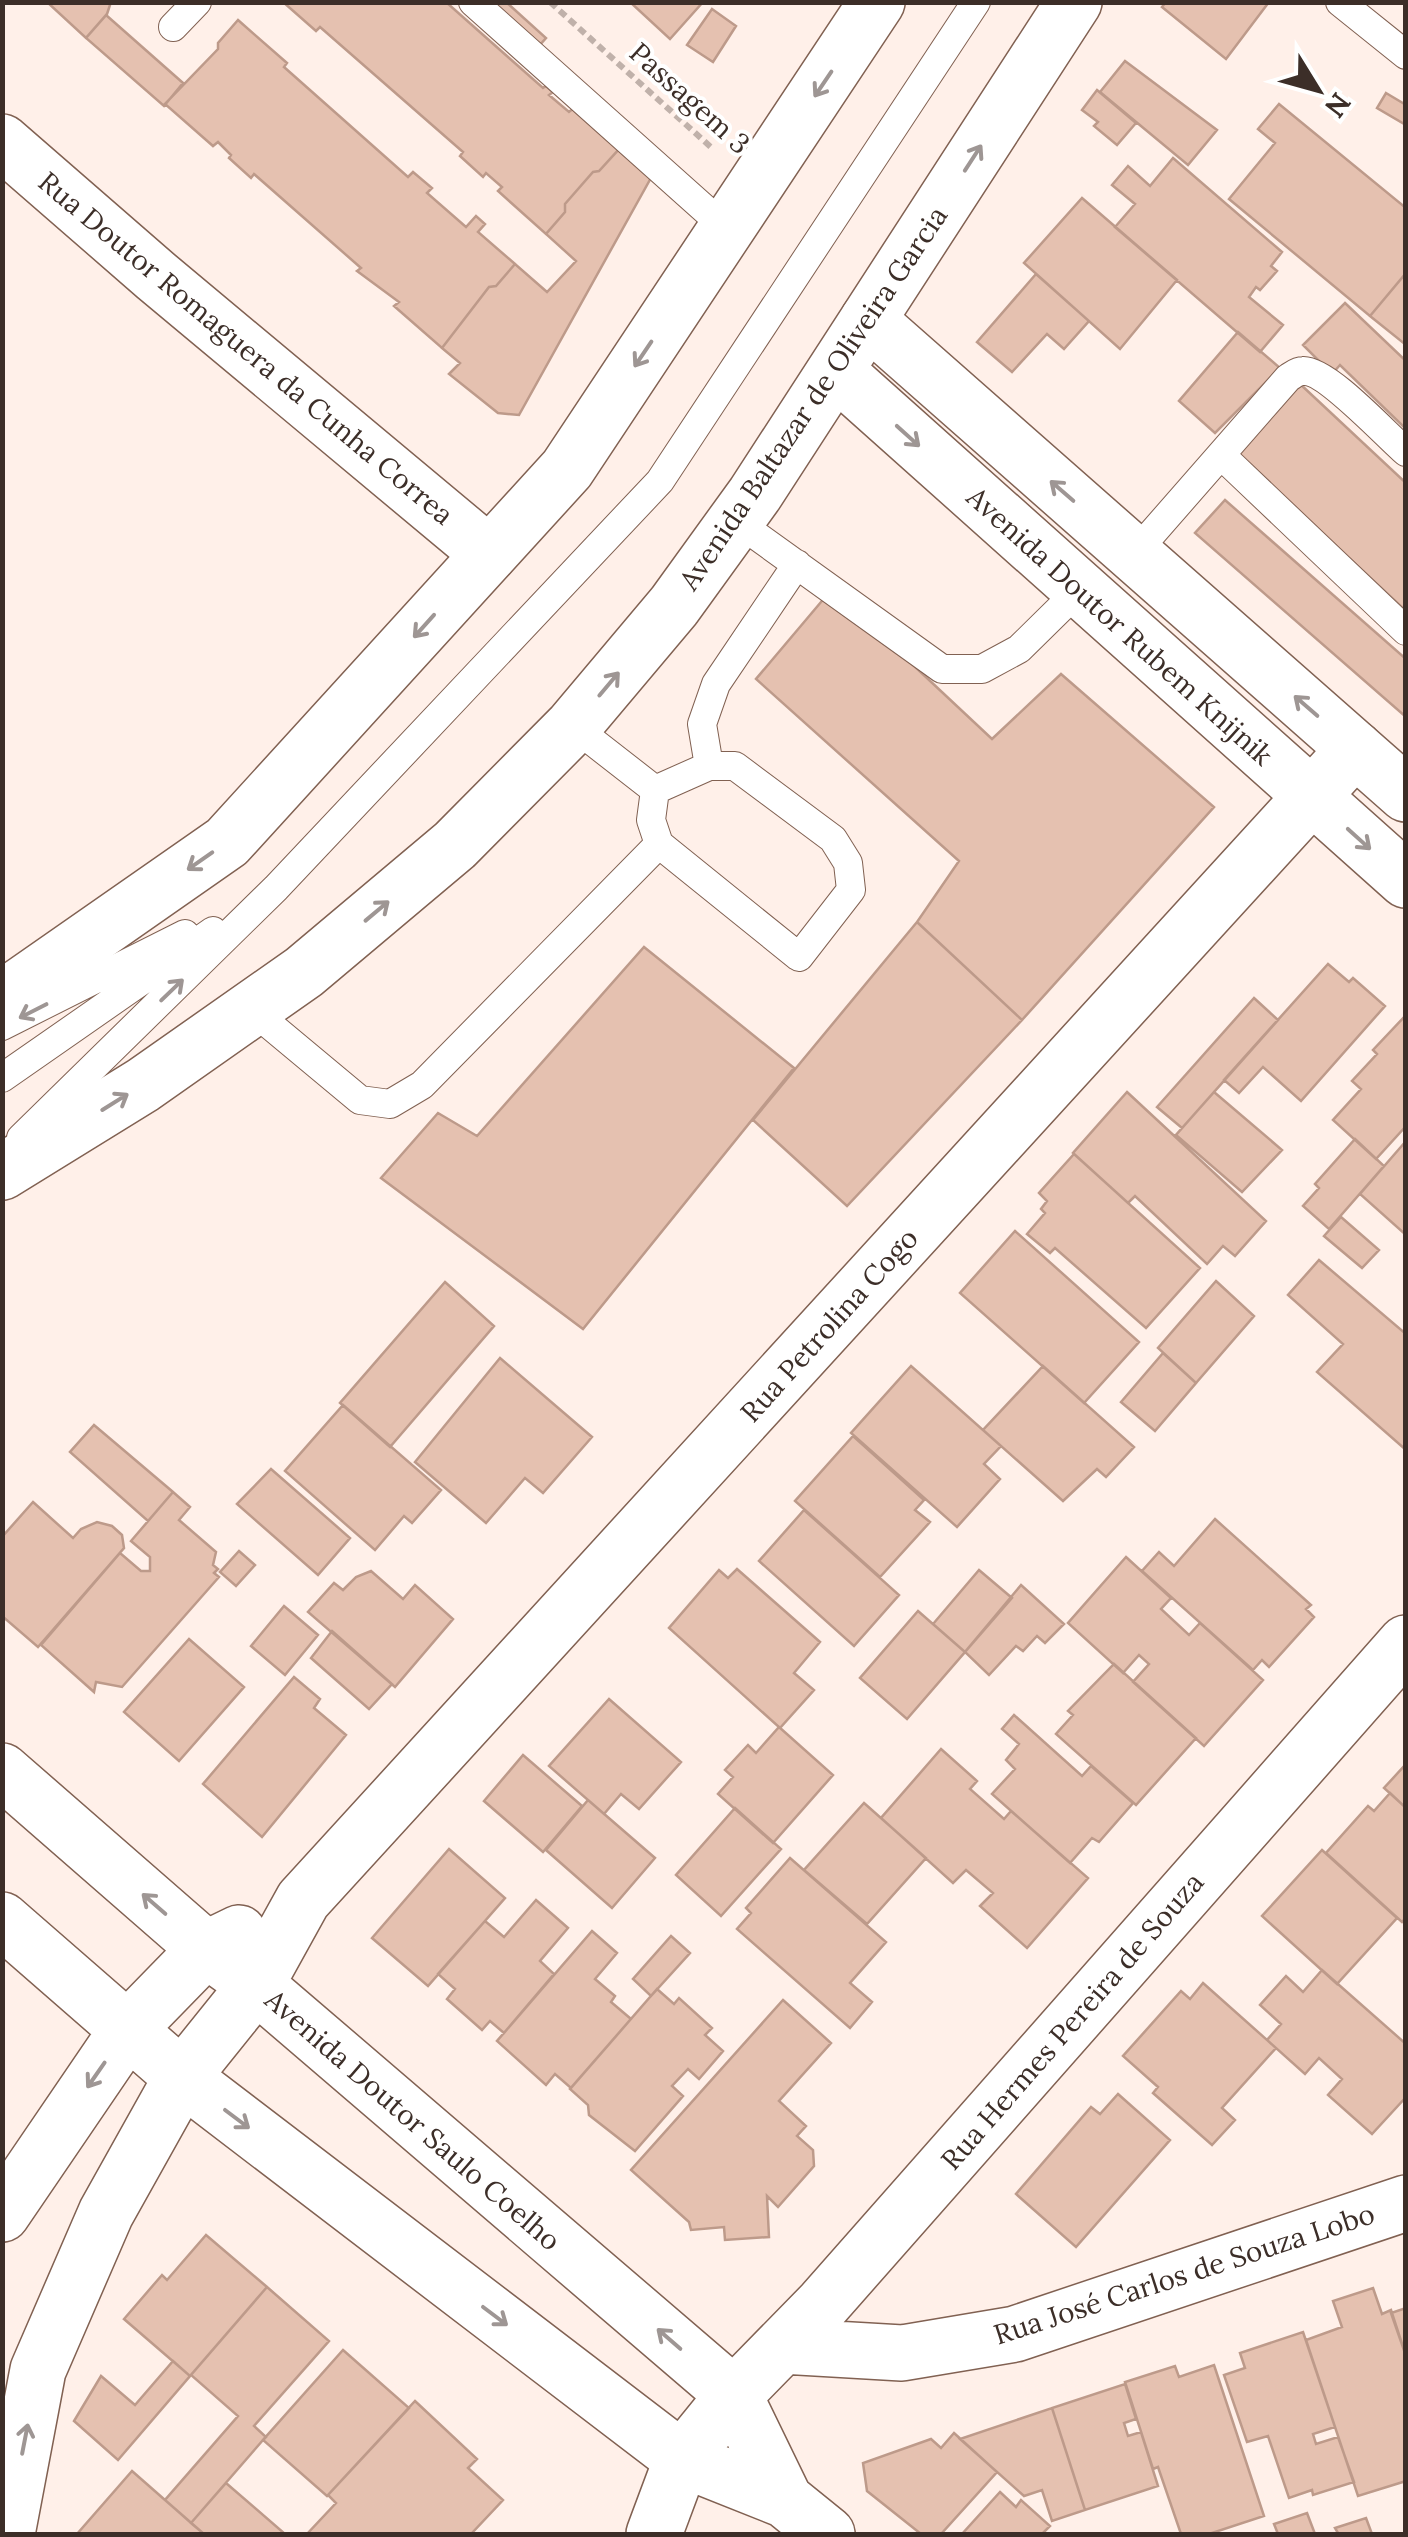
<svg xmlns="http://www.w3.org/2000/svg" width="1408" height="2537" viewBox="0 0 1408 2537" font-family="Lora,serif">
  <rect width="100%" height="100%" fill="#fff0e9"/>
  <path fill="#e5c1b0" stroke="#bd9a8a" stroke-width="2.5" d="M47 2H111L107 14 86 38Z
    M283 2H446L543 88 546 86 553 92 549 95 569 112 574 108 620 148 599 171 593 172 565 204V212L546 234 498 191 502 187 486 173 483 177 460 156 463 152 320 27 316 31Z
    M486 2H506L546 38 538 47Z
    M630 2H703L670 39Z
    M1166 2H1269L1226 59 1162 7Z
    M712 9 736 26 713 62 687 45Z
    M106 15 183 83 164 106 86 38Z
    M238 20 287 63 284 67 408 177 413 172 432 188 427 193 466 227 476 216 485 224 478 232 515 264 496 286 489 287 442 348 394 306 399 302 357 271 361 268 254 174 251 178 229 158 231 155 218 142 213 146 165 104 218 49V43Z
    M1125 61 1217 130 1188 165 1100 92Z
    M1097 90 1136 123 1117 145 1094 126 1098 122 1082 110Z
    M1386 93 1406 105V125L1377 108Z
    M1279 104 1406 208V273L1370 316 1229 199 1275 143 1258 129Z
    M620 148 652 176 519 415 498 413 449 374 460 363 442 348 489 287 496 286 515 264 547 292 576 261 546 234 565 212V204L593 172 599 171Z
    M1173 158 1282 252 1271 266 1277 271 1260 290 1256 287 1249 297 1283 325 1260 352 1115 227 1135 204 1112 185 1128 166 1150 186Z
    M1082 198 1177 280 1120 349 1024 263Z
    M1406 273V345L1370 316Z
    M1036 274 1089 321 1064 349 1047 334 1012 372 977 342Z
    M1345 303 1406 361V429L1340 365 1332 374 1303 345Z
    M1238 332 1280 368 1215 433 1179 401Z
    M1299 383 1406 483V611L1234 451Z
    M1225 500 1406 659V717L1195 533Z
    M832 589 992 739 1061 674 1214 807 1022 1020 917 922 959 861 756 679Z
    M917 922 1022 1020 847 1206 753 1120Z
    M644 947 794 1068 583 1329 381 1178 438 1113 477 1136Z
    M1328 964 1349 982 1353 978 1385 1006 1301 1101 1263 1067 1239 1093 1224 1080Z
    M1254 998 1278 1020 1182 1128 1157 1107Z
    M1406 1015V1126L1376 1159 1333 1120 1361 1089 1352 1081 1377 1054 1373 1050Z
    M1127 1092 1266 1221 1235 1256 1223 1246 1207 1264 1135 1196 1128 1203 1073 1153Z
    M1214 1092 1282 1150 1242 1192 1176 1135Z
    M1355 1139 1384 1166 1329 1229 1303 1206 1319 1188 1315 1184Z
    M1406 1141V1235L1360 1194Z
    M1074 1154 1200 1268 1146 1328 1055 1248 1050 1253 1027 1234 1045 1213 1041 1209 1047 1201 1039 1193Z
    M1341 1217 1379 1250 1362 1268 1324 1236Z
    M1015 1231 1139 1342 1084 1403 960 1293Z
    M1319 1260 1406 1334V1450L1317 1372 1343 1344 1288 1295Z
    M1216 1281 1254 1316 1196 1383 1158 1348Z
    M445 1282 494 1326 390 1447 340 1403Z
    M1163 1353 1196 1383 1155 1431 1121 1402Z
    M500 1358 592 1437 543 1493 525 1478 486 1523 415 1462Z
    M911 1366 1001 1446 984 1464 1000 1479 957 1527 851 1433Z
    M1043 1366 1134 1447 1106 1477 1097 1469 1063 1501 983 1430Z
    M343 1405 441 1490 412 1523 404 1516 375 1550 285 1471Z
    M94 1425 173 1492 148 1521 70 1452Z
    M853 1436 924 1500 915 1510 930 1522 880 1577 795 1501Z
    M271 1469 350 1538 318 1575 237 1504Z
    M173 1492 190 1507 179 1520 216 1552 213 1565 218 1569 214 1573 219 1577 122 1687 96 1682 94 1692 41 1645 120 1553 141 1571H150V1557L131 1541Z
    M33 1502 73 1538 81 1529 97 1522 112 1526 122 1535 124 1548 38 1647 2 1616V1537Z
    M804 1510 899 1595 854 1646 759 1561Z
    M1215 1519 1311 1605 1306 1609 1314 1617 1269 1667 1262 1660 1253 1670 1142 1571 1159 1552 1174 1566Z
    M239 1551 255 1565 236 1586 220 1572Z
    M1126 1557 1171 1598 1161 1609 1189 1635 1200 1623 1263 1680 1204 1746 1133 1682 1149 1664 1139 1655 1123 1673 1068 1623Z
    M737 1569 820 1642 794 1673 814 1690 780 1728 669 1628 719 1570 728 1578Z
    M979 1570 1012 1598 965 1652 933 1624Z
    M371 1571 403 1599 415 1585 453 1619 395 1687 308 1612 334 1583 343 1590 356 1577Z
    M1021 1585 1064 1624 1045 1643 1037 1636 1023 1651 1016 1646 989 1675 965 1652Z
    M284 1606 318 1635 285 1675 251 1646Z
    M918 1611 965 1652 907 1719 860 1678Z
    M332 1631 392 1684 369 1709 311 1658Z
    M189 1639 244 1687 179 1761 124 1712Z
    M1114 1664 1196 1738 1136 1805 1056 1734 1073 1715 1068 1711Z
    M294 1677 320 1699 314 1708 346 1735 262 1837 203 1784Z
    M609 1699 681 1762 639 1809 621 1794 604 1814 549 1766Z
    M1014 1715 1082 1776 1091 1766 1133 1803 1099 1842 1092 1838 1070 1863 992 1794 1015 1769 1006 1760 1019 1744 1002 1729Z
    M779 1727 833 1775 773 1843 718 1794 733 1777 725 1770 748 1745 756 1753Z
    M941 1749 977 1781 970 1789 1004 1819 1011 1811 1088 1878 1027 1948 980 1906 993 1893 966 1870 953 1883 881 1818Z
    M523 1755 582 1806 543 1852 484 1801Z
    M1406 1764V1808L1384 1788Z
    M1390 1793 1406 1808V1918L1402 1922 1326 1853 1368 1806 1374 1811Z
    M588 1800 655 1858 612 1908 546 1850Z
    M864 1803 926 1858 867 1924 804 1870Z
    M735 1808 781 1849 721 1916 676 1875Z
    M449 1849 505 1898 428 1986 372 1938Z
    M1322 1850 1397 1918 1337 1984 1262 1916Z
    M790 1858 886 1942 850 1983 872 2002 850 2028 737 1929 751 1913 746 1908Z
    M536 1900 568 1928 540 1961 554 1974 504 2033 490 2021 482 2030 447 1999 455 1989 438 1974 485 1921 504 1937Z
    M592 1931 617 1953 595 1979 615 1996 611 2002 631 2019 571 2088 555 2074 546 2085 497 2041Z
    M671 1936 690 1953 651 1996 633 1979Z
    M1322 1970 1406 2044V2097L1372 2134 1328 2095 1342 2079 1319 2058 1305 2074 1267 2040 1281 2024 1260 2005 1286 1976 1303 1992Z
    M1203 1983 1276 2048 1222 2108 1235 2120 1212 2145 1153 2093 1158 2087 1123 2056 1181 1991 1190 1999Z
    M657 1989 674 2004 679 1998 712 2028 705 2035 723 2051 699 2079 688 2069 672 2086 683 2096 635 2151 589 2115 588 2105 570 2089Z
    M783 2000 831 2043 779 2101 806 2126 797 2136 813 2150 814 2166 778 2207 767 2196 769 2237 725 2240 724 2227 691 2230 689 2222 631 2170Z
    M1118 2094 1170 2140 1076 2247 1016 2194 1091 2107 1100 2114Z
    M206 2235 267 2287 190 2376 124 2319 162 2275 167 2280Z
    M267 2287 329 2341 254 2426 266 2437 263 2440 191 2523 165 2500 238 2416 191 2375Z
    M1373 2288 1382 2314 1391 2310 1406 2356V2481L1358 2496 1306 2340 1342 2327 1333 2301Z
    M1406 2308V2356L1391 2313Z
    M1303 2332 1335 2427 1313 2434 1316 2444 1338 2437 1354 2482 1313 2495 1312 2490 1289 2498 1268 2436 1247 2442 1224 2375 1245 2368 1240 2353Z
    M343 2350 409 2408 327 2496 263 2440Z
    M173 2361 190 2376 118 2460 74 2421 101 2376 135 2405Z
    M1214 2365 1264 2516 1209 2534H1181L1158 2467 1153 2469 1125 2382 1175 2366 1179 2377Z
    M1125 2384 1136 2419 1124 2423 1128 2436 1141 2432 1158 2486 1085 2510 1052 2408Z
    M415 2401 477 2459 468 2468 503 2500 471 2534H307L336 2503 328 2495Z
    M1052 2408 1085 2510 1052 2521 1042 2490 1024 2496 960 2439Z
    M954 2433 997 2472 941 2534H921L867 2491 863 2463 931 2439 941 2448Z
    M132 2471 165 2500 204 2534H77Z
    M226 2483 285 2534H204L191 2523Z
    M1000 2492 1016 2507 1021 2500 1050 2526 1042 2534H962Z
    M1307 2513 1315 2534H1278L1274 2524Z
    M1366 2518 1372 2534H1334L1338 2533 1335 2528Z"/>
  <g fill="none" stroke-linecap="round" stroke-linejoin="round">
    <defs>
      <path id="service" d="M473 2 727 229
        M1340 2 1406 55
        M173 27 197 2
        M1221 455 1406 631
        M736 521 942 669H982L1019 649 1080 589
        M1134 554 1288 378C1293 375 1297 371 1303 371 1326 369 1387 436 1406 452
        M573 726 655 790
        M709 766H735L833 839 848 863 851 890 799 957 659 844 651 820 655 790Z
        M709 766 702 724 716 684 797 564
        M252 1010 360 1100 390 1104 422 1085 659 844
        M2 1026 185 934
        M2 1078 213 931
        M21 1138 276 888 660 481 976 2"/>
      <path id="minor" d="M2 142 156 276 489 554
        M2 1771 206 1949 256 1985 734 2395 785 2500
        M2 1920 182 2077 682 2459 785 2500 827 2534
        M2 2214 128 2029 206 1949 239 1933
        M782 2346 902 2353 1015 2334 1406 2203
        M7 2534 38 2370 106 2213 182 2077 256 1985 303 1900 1355 749
        M654 2534 682 2459 734 2395 823 2304 1406 1643"/>
      <path id="tertiary" d="M868 320 1406 794
        M836 371 1406 880"/>
      <path id="primary" d="M2 999 227 842 567 469 877 2
        M2 1172 143 1085 304 972 455 845 573 726 674 606 755 494 1074 2"/>
    </defs>
    <use href="#service" stroke="#816152" stroke-width="30"/>
    <use href="#minor" stroke="#816152" stroke-width="58"/>
    <use href="#tertiary" stroke="#816152" stroke-width="58"/>
    <use href="#primary" stroke="#816152" stroke-width="58"/>
    <path stroke="#c0b1aa" stroke-width="6" stroke-dasharray="8 5" stroke-linecap="butt" d="M550 2 713 149"/>
    <use href="#service" stroke="#fff" stroke-width="28"/>
    <use href="#minor" stroke="#fff" stroke-width="55"/>
    <use href="#tertiary" stroke="#fff" stroke-width="55"/>
    <use href="#primary" stroke="#fff" stroke-width="55"/>
  </g>
  <defs><path id="oneway-shaft" d="M-6 0H5M1.5-3L5.5 0L1.5 3" fill="none" stroke-width="1.6" stroke-linecap="round" stroke-linejoin="round" transform="scale(2.5)"/></defs>
  <g stroke="#9e9694">
    <use href="#oneway-shaft" transform="translate(823 84) rotate(124)"/>
    <use href="#oneway-shaft" transform="translate(973 158) rotate(-57)"/>
    <use href="#oneway-shaft" transform="translate(643 354) rotate(124)"/>
    <use href="#oneway-shaft" transform="translate(908 436) rotate(42)"/>
    <use href="#oneway-shaft" transform="translate(1062 491) rotate(-139)"/>
    <use href="#oneway-shaft" transform="translate(424 626) rotate(132)"/>
    <use href="#oneway-shaft" transform="translate(609 684) rotate(-50)"/>
    <use href="#oneway-shaft" transform="translate(1306 706) rotate(-139)"/>
    <use href="#oneway-shaft" transform="translate(1359 839) rotate(42)"/>
    <use href="#oneway-shaft" transform="translate(200 861) rotate(145)"/>
    <use href="#oneway-shaft" transform="translate(377 911) rotate(-40)"/>
    <use href="#oneway-shaft" transform="translate(172 990) rotate(-44)"/>
    <use href="#oneway-shaft" transform="translate(33 1011) rotate(153)"/>
    <use href="#oneway-shaft" transform="translate(115 1102) rotate(-32)"/>
    <use href="#oneway-shaft" transform="translate(154 1904) rotate(-139)"/>
    <use href="#oneway-shaft" transform="translate(96 2075) rotate(125)"/>
    <use href="#oneway-shaft" transform="translate(237 2119) rotate(37)"/>
    <use href="#oneway-shaft" transform="translate(495 2316) rotate(37)"/>
    <use href="#oneway-shaft" transform="translate(669 2339) rotate(-139)"/>
    <use href="#oneway-shaft" transform="translate(25 2439) rotate(-79)"/>
  </g>
  <g text-anchor="middle" dominant-baseline="central" stroke-width="8" stroke-linejoin="round" paint-order="stroke">
    <g font-size="28" fill="#3c2e28" stroke="#fff">
      <text transform="translate(690 98) rotate(42)">Passagem 3</text>
      <text transform="translate(246 348) rotate(40)">Rua Doutor Romaguera da Cunha Correa</text>
      <text transform="translate(813 398) rotate(-56)">Avenida Baltazar de Oliveira Garcia</text>
      <text transform="translate(1120 626) rotate(42)">Avenida Doutor Rubem Knijnik</text>
      <text transform="translate(829 1325) rotate(-48)">Rua Petrolina Cogo</text>
      <text transform="translate(1072 2021) rotate(-49)">Rua Hermes Pereira de Souza</text>
      <text transform="translate(413 2120) rotate(41)">Avenida Doutor Saulo Coelho</text>
      <text transform="translate(1184 2274) rotate(-18)">Rua José Carlos de Souza Lobo</text>
    </g>
  </g>
  <rect width="1408" height="2537" fill="none" stroke="#3c2e28" stroke-width="10"/>
  <g transform="translate(1318 90) rotate(127)" stroke="#ffffff" stroke-width="8" paint-order="stroke">
  <path d="M0-8L18 38L0 25L-18 38Z" fill="#3c2e28"/>
  <text y="-15" font-size="28" font-weight="bold" text-anchor="middle" fill="#3c2e28">N</text>
  </g>
</svg>
